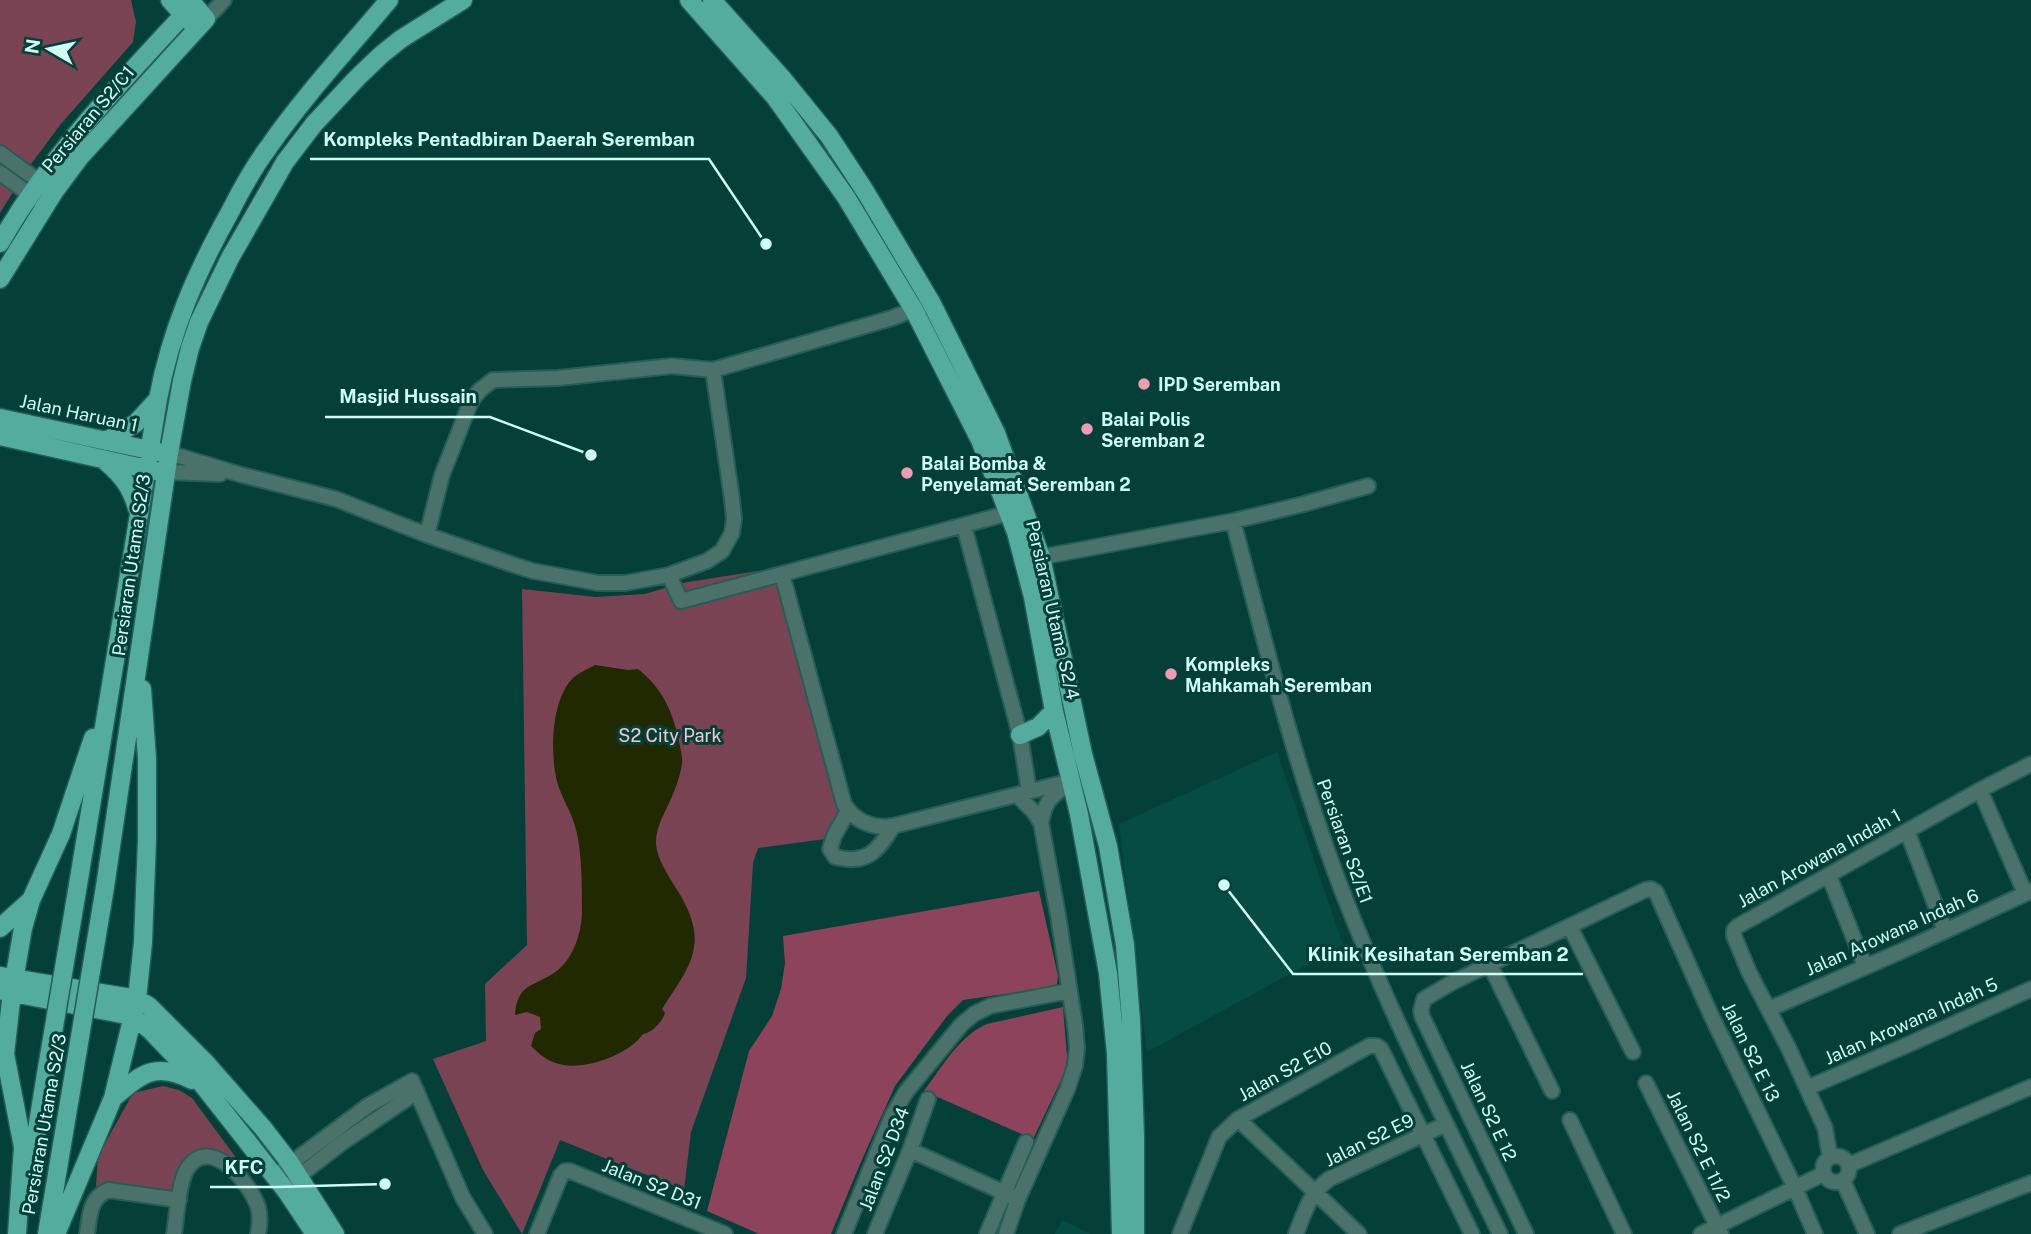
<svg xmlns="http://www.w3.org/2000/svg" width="2031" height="1234" viewBox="0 0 2031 1234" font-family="'Public Sans',sans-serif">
  <rect width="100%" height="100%" fill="#044038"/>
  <path fill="#064c43" d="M1277 752 1343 945 1147 1052 1119 824Z
    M1062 1220 1091 1234H1055Z"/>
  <path fill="#7a4353" d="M0 0H131L136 22 133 42 60 125 26 171 0 213Z
    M776 568 840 818 825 839 758 848 753 863 746 978 691 1132 684 1190 560 1140 522 1234 483 1170 433 1059 486 1041 485 984 527 945 522 589 596 597 645 594 682 583Z
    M163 1086 179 1090 192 1098 237 1159 205 1152 174 1196 96 1186 98 1156 133 1093Z"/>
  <path fill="#8d435b" d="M1039 891 1058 976 1057 984 1051 987 963 1000 947 1016 895 1086 860 1164 831 1234H759L707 1211 749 1051 772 1016 781 989 785 963 783 936Z
    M1063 1007 1067 1057 1065 1072 1033 1139 924 1091C942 1067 959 1036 987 1024Z"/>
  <path fill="#212901" d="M595 665 628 670 638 669C661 687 671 708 678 736 679 745 683 755 682 763 681 772 677 785 673 794 667 810 655 826 656 844 657 859 668 875 676 888 710 942 693 962 662 1009L665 1013C662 1022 652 1033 643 1034 629 1054 589 1069 564 1065 550 1063 541 1056 531 1046L535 1033 541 1029 540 1017 527 1012 515 1015C517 987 529 987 551 975 572 963 582 934 582 911 582 886 582 849 575 826 571 811 561 797 557 781 550 754 551 701 572 679 578 673 588 669 595 665Z"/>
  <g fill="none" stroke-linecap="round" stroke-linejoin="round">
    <defs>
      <path id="minor" d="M206 19 224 0
        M0 153 47 187
        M0 173 39 201
        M169 453 242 475 336 499 427 535 514 565 533 571 598 583H625L669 575 707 561 722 551 732 533 734 519 732 499 713 370 892 318 923 306
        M166 472 220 474
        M1233 521C1264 639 1293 758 1335 872 1381 996 1442 1115 1500 1234
        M964 526 1020 735 1029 791
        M427 535 442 475 471 401 480 390 493 380 558 378 672 366 713 370
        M1031 559 1233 521 1304 504 1368 486
        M782 574 844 804C854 821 873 829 893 826L1071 781
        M669 575 681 601 1009 513
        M1980 790 2025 893
        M848 811 834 836 830 849 835 857C867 865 878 851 893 826
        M1041 823C1045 801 1050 798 1067 784
        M1907 831 1945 930
        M1829 876 1865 966
        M1570 927 1633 1052
        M1490 965 1552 1091
        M1769 1009 1904 950 2031 891
        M1646 1083 1721 1234
        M1807 1088 1914 1042 2031 989
        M1238 1119 1359 1234
        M1570 1120 1624 1234
        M910 1150 1018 1199
        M1823 1169a13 13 0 1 1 26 0a13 13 0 1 1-26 0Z
        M1830 1157 1825 1128 1789 1049 1749 972 1734 936V930L1738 926 1980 790 2031 764
        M1849 1165 2031 1087
        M282 1170 369 1105 412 1081 463 1198 485 1234
        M1843 1181 1867 1234
        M290 1183 343 1142 417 1092
        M87 1234C90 1215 89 1199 108 1190L179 1200
        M174 1234C177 1216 178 1184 187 1169 210 1133 250 1183 258 1207 260 1215 260 1225 258 1234
        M537 1234 561 1175 565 1171H570L725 1234
        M844 1234 892 1116 906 1092 961 1025 974 1014 990 1006 1069 991
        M875 1234 910 1150 928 1099
        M987 1234 1026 1142
        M1006 1234 1018 1199 1067 1090 1075 1066 1077 1048 1075 1025 1058 915 1041 823 1034 812 1017 795
        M1180 1234 1219 1137 1238 1119 1369 1046H1377L1381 1049 1472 1234
        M1296 1234C1304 1213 1310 1193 1329 1179L1446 1124
        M1526 1234 1422 1016 1421 1010 1424 999 1453 982 1645 890 1651 889 1656 892 1711 1015 1795 1188 1815 1234
        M1701 1234 1823 1174
        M1900 1234 2031 1183"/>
      <path id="major" d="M170 0 189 21
        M689 0 775 97 846 197 914 310 980 440 1016 532 1033 597 1054 711 1079 814 1108 973 1116 1053 1121 1234
        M712 0 782 78 829 136 865 191 931 302 996 433 1041 557 1083 754 1108 846 1125 945 1131 1020 1135 1137V1234
        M0 243C49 157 117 87 184 14L194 4
        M0 279 54 192 80 157 206 19 190 0
        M0 418 158 452
        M0 436 156 471
        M106 441 136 423 157 400
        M105 461C122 475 131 487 137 508
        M1020 735 1038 727 1054 711
        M78 885 158 399C171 330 196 273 230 212 241 190 253 168 268 148 304 96 348 49 389 0
        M105 887 169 453 182 381 190 348 199 322 230 258 285 162 314 124 357 78 381 55 401 39 463 0
        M0 928 31 900
        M0 976 137 999 149 1006 205 1062 263 1128 290 1163 335 1234
        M3 991 132 1016 150 1030 202 1084 287 1192 315 1234
        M113 1098C142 1074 154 1061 192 1080
        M31 1168 44 1086
        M17 1234 23 1147 5 1054 12 992 23 928 31 900 61 834 93 738
        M47 1234 71 1091
        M56 1234 113 1098 137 999 143 942 147 840V759L142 689"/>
    </defs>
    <use href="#minor" stroke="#245e56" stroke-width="18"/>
    <use href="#major" stroke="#245e56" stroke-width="21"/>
    <use href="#minor" stroke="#4a726a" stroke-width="14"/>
    <use href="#major" stroke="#53ac9d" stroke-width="18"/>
    <defs>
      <path id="major-bridge" d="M44 1086 78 885
        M71 1091 105 887"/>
    </defs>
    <use href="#major-bridge" stroke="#245e56" stroke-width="21" stroke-linecap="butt"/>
    <use href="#major-bridge" stroke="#53ac9d" stroke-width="18"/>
  </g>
  <g fill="#f19ab3" stroke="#044038" stroke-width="2.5">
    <circle cx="1144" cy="384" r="7"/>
    <circle cx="1087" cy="429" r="7"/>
    <circle cx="907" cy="473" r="7"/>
    <circle cx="1171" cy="674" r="7"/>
  </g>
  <g text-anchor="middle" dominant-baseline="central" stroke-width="6" stroke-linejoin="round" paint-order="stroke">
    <g font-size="18" fill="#cffdf4" stroke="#044038">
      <text transform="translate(88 119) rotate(-50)">Persiaran S2/C1</text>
      <text transform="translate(79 413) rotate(12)">Jalan Haruan 1</text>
      <text transform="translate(131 565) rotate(-82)">Persiaran Utama S2/3</text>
      <text transform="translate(1053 610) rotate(77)">Persiaran Utama S2/4</text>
      <text transform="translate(1345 841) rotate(70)">Persiaran S2/E1</text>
      <text transform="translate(1819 858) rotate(-29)">Jalan Arowana Indah 1</text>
      <text transform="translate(1892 932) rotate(-24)">Jalan Arowana Indah 6</text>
      <text transform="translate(1911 1021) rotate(-24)">Jalan Arowana Indah 5</text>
      <text transform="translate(1751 1052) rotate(64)">Jalan S2 E 13</text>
      <text transform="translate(1285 1071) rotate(-29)">Jalan S2 E10</text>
      <text transform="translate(1489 1111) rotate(65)">Jalan S2 E 12</text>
      <text transform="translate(44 1124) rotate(-80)">Persiaran Utama S2/3</text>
      <text transform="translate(1369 1140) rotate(-26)">Jalan S2 E9</text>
      <text transform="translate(1699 1146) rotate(64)">Jalan S2 E 11/2</text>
      <text transform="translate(884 1159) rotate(-69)">Jalan S2 D34</text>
      <text transform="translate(652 1184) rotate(22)">Jalan S2 D31</text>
    </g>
    <g font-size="18" font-weight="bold" fill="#cffdf4" stroke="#044038" text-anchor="start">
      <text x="1158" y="384">IPD Seremban</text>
      <text x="1101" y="419">Balai Polis<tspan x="1101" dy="21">Seremban 2</tspan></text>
      <text x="921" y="463">Balai Bomba &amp;<tspan x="921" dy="21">Penyelamat Seremban 2</tspan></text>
      <text x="1185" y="664">Kompleks<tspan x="1185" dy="21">Mahkamah Seremban</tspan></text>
    </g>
    <g font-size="18" fill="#f4c7d2" stroke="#044038">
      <text x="670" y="735">S2 City Park</text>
    </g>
  </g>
  <path fill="none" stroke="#cffdf4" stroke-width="2.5" d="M766 244L709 159H310M591 455L490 417H325M1224 885L1293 974H1583M385 1184L277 1187H210"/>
  <g fill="#cffdf4" stroke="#044038" stroke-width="2.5">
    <circle cx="766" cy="244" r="7"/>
    <circle cx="591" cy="455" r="7"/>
    <circle cx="1224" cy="885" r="7"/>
    <circle cx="385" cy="1184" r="7"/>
  </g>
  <g font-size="19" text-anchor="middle" font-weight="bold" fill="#cffdf4" stroke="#044038" stroke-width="6" stroke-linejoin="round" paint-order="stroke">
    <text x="509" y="146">Kompleks Pentadbiran Daerah Seremban</text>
    <text x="408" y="403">Masjid Hussain</text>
    <text x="1438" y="961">Klinik Kesihatan Seremban 2</text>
    <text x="244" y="1174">KFC</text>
  </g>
  <g transform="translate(49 49) rotate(279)" stroke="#044038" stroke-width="5" paint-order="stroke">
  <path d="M0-5L12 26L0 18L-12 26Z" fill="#cffdf4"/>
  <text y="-10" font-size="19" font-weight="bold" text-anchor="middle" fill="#cffdf4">N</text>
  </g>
</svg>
